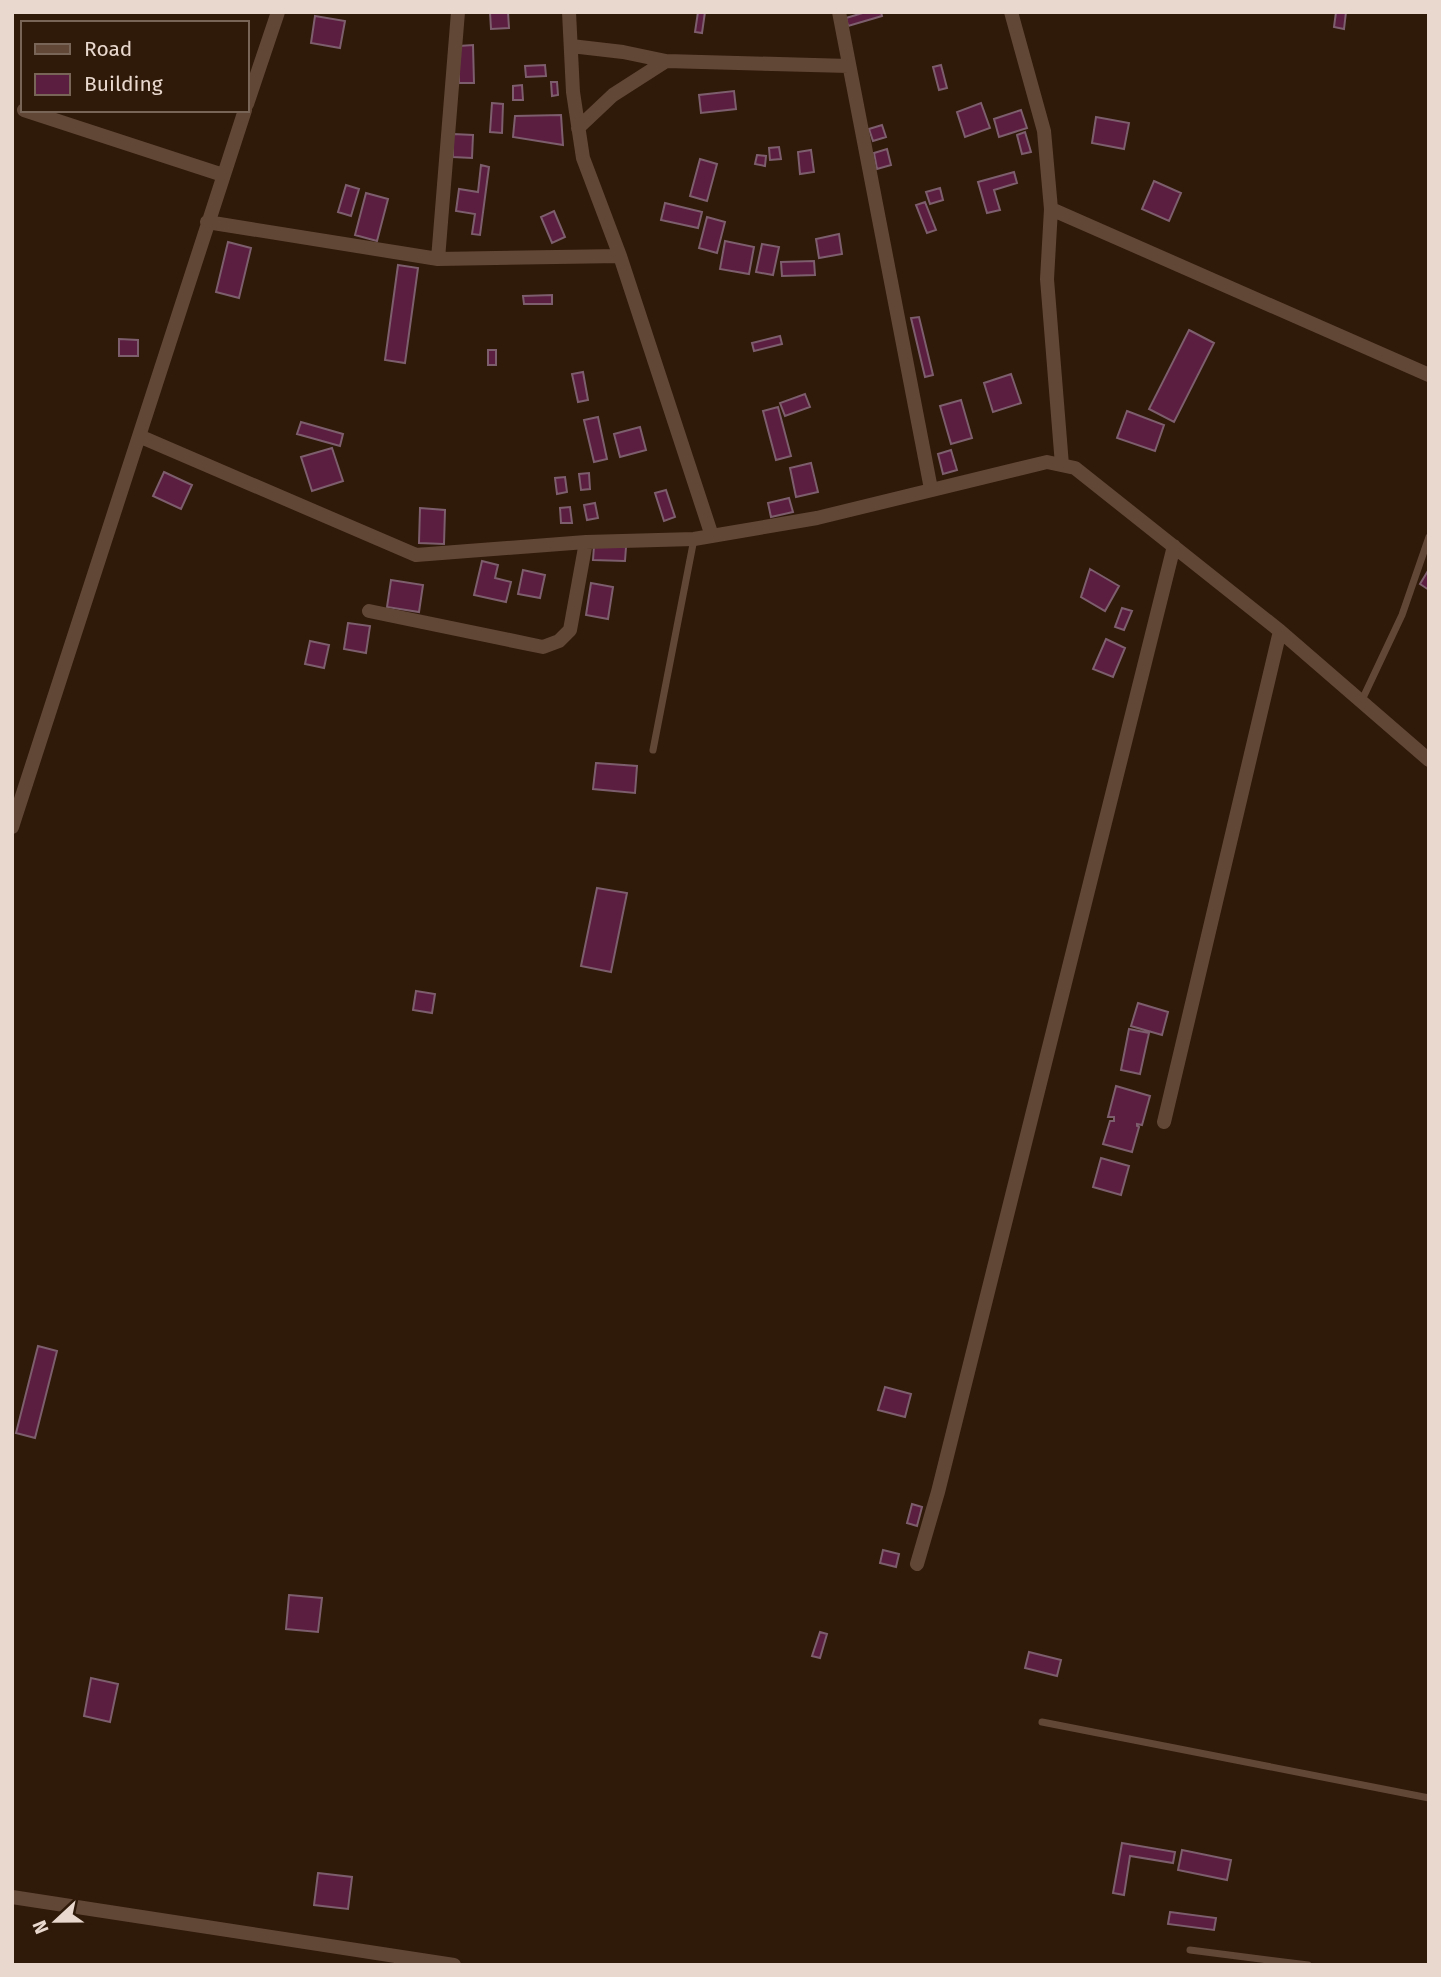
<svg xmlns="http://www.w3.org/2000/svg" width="1441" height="1977" viewBox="0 0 1441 1977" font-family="'Fira Sans',sans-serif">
  <rect width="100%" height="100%" fill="#2f1909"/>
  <path fill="#5b1d40" stroke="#7c5e6c" stroke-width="2" d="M490 12H508L509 28 491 29Z
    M698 12H705L702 33 695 32Z
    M866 12H881L882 16 848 26 846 18Z
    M1336 12H1346L1344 29 1334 27Z
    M315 16 345 21 340 48 311 43Z
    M473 45 474 83H459V46Z
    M545 65 546 76 526 77 525 66Z
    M941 65 947 88 939 90 933 67Z
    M551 82H557L558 95 552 96Z
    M522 85 523 100H513V86Z
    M734 91 736 109 701 113 699 95Z
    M492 103 503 104 502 133 490 132Z
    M981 103 990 128 965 137 957 112Z
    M1021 110 1027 128 999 137 994 119Z
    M561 115 563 145 513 137 515 116Z
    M1096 117 1129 123 1124 149 1092 143Z
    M882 125 886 137 873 141 869 129Z
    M1025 132 1031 152 1022 154 1017 135Z
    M453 134 473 135 472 158 453 157Z
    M779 147 781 159 770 160 769 148Z
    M887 149 891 165 877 169 874 153Z
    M811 150 814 172 800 174 798 152Z
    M757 155 766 156 765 166 755 164Z
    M700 159 717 164 707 201 690 196Z
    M481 165 489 167 480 235 472 234 475 214 456 211 459 189 478 192Z
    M1014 172 1017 183 994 190 1000 210 987 213 978 182Z
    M1154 181 1181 193 1169 221 1142 209Z
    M346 185 359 189 351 216 338 212Z
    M940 188 943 200 930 204 926 192Z
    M366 193 388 199 377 241 355 235Z
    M925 202 936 230 927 233 916 205Z
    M665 203 702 212 698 228 661 220Z
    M554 211 565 237 552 243 541 217Z
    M707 217 725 222 717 253 699 248Z
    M839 234 842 254 819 258 816 239Z
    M725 241 754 247 749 274 720 269Z
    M228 242 251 248 239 298 216 292Z
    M762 244 779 247 773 275 756 272Z
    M814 261 815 275 782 276 781 262Z
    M398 265 418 268 405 363 385 360Z
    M552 295V304H524L523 296Z
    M919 317 933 375 925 377 911 318Z
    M1189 330 1214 343 1174 422 1149 409Z
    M780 336 782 344 754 351 752 343Z
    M119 339 138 340V356H119Z
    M488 350H496V365H488Z
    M583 372 588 400 578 402 572 374Z
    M1011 374 1021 403 993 412 984 383Z
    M805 394 810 407 785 416 780 403Z
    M961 400 972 438 951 444 940 406Z
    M778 407 791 456 776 460 763 411Z
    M1127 411 1164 425 1155 451 1117 438Z
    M598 417 607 459 594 462 584 420Z
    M301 422 343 434 340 446 297 434Z
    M640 427 646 450 620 457 614 434Z
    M332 448 343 481 312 491 301 457Z
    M951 450 957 470 943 474 938 454Z
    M811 463 818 492 796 497 790 468Z
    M164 472 192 485 181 509 153 496Z
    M589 473 590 489 581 490 579 474Z
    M565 477 567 492 557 494 555 478Z
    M666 490 675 517 664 521 655 493Z
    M789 498 793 512 771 517 768 503Z
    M595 503 598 518 587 520 584 505Z
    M570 507 572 523H561L560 508Z
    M420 508 445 510 444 544 419 543Z
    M594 546 626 547 625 561 593 560Z
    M482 561 498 565 495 578 511 582 506 602 474 595Z
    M1090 569 1119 586 1105 611 1081 597Z
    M1429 569V590L1420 584Z
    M523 570 545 575 540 598 518 594Z
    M391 580 423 585 419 612 387 607Z
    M591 583 613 587 608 619 586 615Z
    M1122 608 1132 611 1124 630 1115 627Z
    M348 623 370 626 366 653 344 649Z
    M1106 639 1125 648 1113 677 1093 669Z
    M310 641 329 645 324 668 305 664Z
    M596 763 637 766 635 793 593 789Z
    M597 888 627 893 611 972 581 966Z
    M416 991 435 994 432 1013 413 1010Z
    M1138 1003 1168 1012 1162 1035 1131 1026Z
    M1129 1029 1149 1033 1140 1074 1121 1070Z
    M1116 1086 1150 1096 1142 1125 1137 1124V1126L1139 1127 1132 1152 1103 1144 1110 1121H1114V1117H1108Z
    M1101 1158 1129 1166 1121 1195 1093 1187Z
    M38 1346 57 1351 35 1438 16 1433Z
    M885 1387 911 1394 905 1417 878 1410Z
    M912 1504 922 1507 917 1526 907 1523Z
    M883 1550 899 1554 896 1567 880 1563Z
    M289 1595 322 1598 318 1632 286 1629Z
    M820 1632 827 1634 820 1658 812 1656Z
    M1029 1652 1061 1660 1057 1676 1025 1668Z
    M91 1678 118 1684 110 1722 84 1716Z
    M1122 1843 1175 1852 1173 1863 1130 1856 1124 1895 1113 1893Z
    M1182 1850 1231 1860 1227 1880 1178 1870Z
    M318 1873 352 1877 348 1909 314 1905Z
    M1170 1912 1216 1918 1214 1930 1168 1924Z"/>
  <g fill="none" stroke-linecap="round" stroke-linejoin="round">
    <path stroke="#614736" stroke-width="7" d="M1362 700 1402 615 1429 537
      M653 750 694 539
      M1042 1722 1429 1798
      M1190 1950 1308 1965"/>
    <path stroke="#614736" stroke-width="14" d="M569 12 573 92 583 158 620 256 712 536
      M839 12 931 489
      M1011 12 1044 131 1051 209 1047 279 1062 465
      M571 46 623 52 666 61 849 66
      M247 104 278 12
      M24 110 223 175
      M578 128 613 95 666 61
      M1051 209 1429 375
      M207 222 438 259 620 256
      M438 259 458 12
      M139 436 416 555 586 542 694 539 817 518 1047 462 1075 468 1280 631 1429 760
      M369 611 543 647 559 641 570 630 586 542
      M12 827 245 110
      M1164 1122 1280 631
      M917 1564 938 1492 1174 546
      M12 1897 454 1965"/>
  </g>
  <rect width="1441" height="1977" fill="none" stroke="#e8d8ce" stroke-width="28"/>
  <rect x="21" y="21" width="228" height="91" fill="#2f1909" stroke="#796558" stroke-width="2"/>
  <rect x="35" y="44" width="35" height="10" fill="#614736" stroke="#796558" stroke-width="2"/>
  <text x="84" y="56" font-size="21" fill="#e8d8ce">Road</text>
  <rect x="35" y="74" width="35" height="21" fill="#5b1d40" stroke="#796558" stroke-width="2"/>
  <text x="84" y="91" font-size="21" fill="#e8d8ce">Building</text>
  <g transform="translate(56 1921) rotate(248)" stroke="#2f1909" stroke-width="5" paint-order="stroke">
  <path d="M0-5L12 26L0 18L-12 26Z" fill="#e8d8ce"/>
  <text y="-10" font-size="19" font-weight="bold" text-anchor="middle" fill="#e8d8ce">N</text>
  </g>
</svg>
